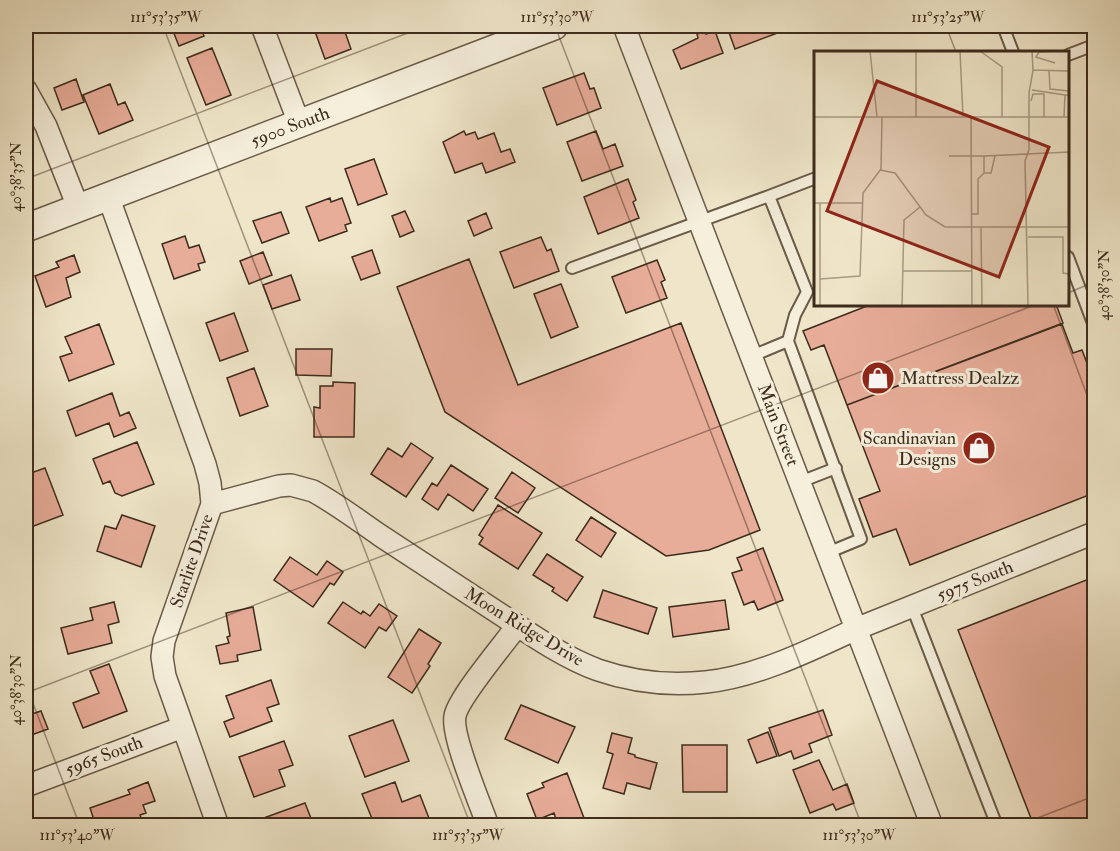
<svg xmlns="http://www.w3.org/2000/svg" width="1120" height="851" viewBox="0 0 1120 851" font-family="'IM FELL Double Pica',serif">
  <rect width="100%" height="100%" fill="#efe6c9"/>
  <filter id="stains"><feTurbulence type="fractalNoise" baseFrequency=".00333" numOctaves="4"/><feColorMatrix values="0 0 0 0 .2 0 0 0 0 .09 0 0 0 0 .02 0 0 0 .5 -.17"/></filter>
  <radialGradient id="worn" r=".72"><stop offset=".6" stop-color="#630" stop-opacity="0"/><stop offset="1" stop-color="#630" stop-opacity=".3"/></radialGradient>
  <path fill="#e8ad99" stroke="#3d2b1d" stroke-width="1.5" d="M171 26H200L204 36 179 46Z
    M313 26H343L351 49 325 59Z
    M401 26H423L404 32Z
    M730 26H777L780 32 735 49 727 27Z
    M796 26H812L798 31Z
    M821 26H836L823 31Z
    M705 31 706 34 715 31 723 53 681 69 673 50 698 38 697 34Z
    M212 48 231 95 206 105 187 58Z
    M584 73 590 89 594 88 601 108 557 125 543 88Z
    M76 79 84 102 62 110 54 88Z
    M110 84 118 105 125 102 133 120 99 134 83 95Z
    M464 131 466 135 475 132 478 139 494 133 501 152 510 149 515 162 486 173 482 163 455 173 443 142Z
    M596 131 603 149 615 144 623 166 582 181 567 142Z
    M374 159 387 194 358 205 345 169Z
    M628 179 636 200 633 202 639 218 598 234 584 197Z
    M330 198 331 202 342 198 351 223 345 225 347 231 319 241 306 207Z
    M405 211 414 231 400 237 392 216Z
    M281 212 289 233 262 243 253 221Z
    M486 213 492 228 474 236 468 221Z
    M185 236 189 248 199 245 205 262 198 264 200 270 174 279 162 244Z
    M541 237 547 251 551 249 559 271 514 288 500 252Z
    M372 250 380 273 361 280 352 257Z
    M263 252 272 275 249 284 240 261Z
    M74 255 80 272 66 278 71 297 46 307 35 276 59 267 56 262Z
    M469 259 518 385 681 323 760 530 709 550 666 556 445 412 397 287Z
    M657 260 665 280 661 282 667 298 626 313 612 277Z
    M291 275 300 300 272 309 263 285Z
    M561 284 578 327 551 338 534 294Z
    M872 304H1056L1063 323 847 405 824 345 811 350 803 331Z
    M234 313 248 351 220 361 206 323Z
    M99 324 114 364 69 381 60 357 72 353 65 337Z
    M1062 324 1073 353 1082 350 1094 382V493L910 565 896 529 873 537 859 499 880 491 847 405Z
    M296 349H332L331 376 296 375Z
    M254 368 268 406 240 416 227 378Z
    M333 382 355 383 354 437H314V407L320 408V386H333Z
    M112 393 120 416 129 412 136 428 114 437 109 423 76 436 67 411Z
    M137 442 154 484 122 496 115 493 110 481 103 484 93 459Z
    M411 443 433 458 406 497 371 474 388 448 402 457Z
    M451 465 488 489 473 511 448 494 438 510 422 499 432 483 437 486Z
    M45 468 63 515 26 529V473L32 471 34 472Z
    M512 472 535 488 518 513 495 498Z
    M498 505 542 533 518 569 479 544 483 538 479 535Z
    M122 515 155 526 141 567 97 551 105 526 116 529Z
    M591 517 616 533 601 557 576 540Z
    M763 548 783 600 758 610 754 601 744 605 732 573 742 570 737 558Z
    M547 554 583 577 567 601 552 591 554 588 533 575Z
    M290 557 317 575 327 561 343 572 334 585 330 583 313 607 274 580Z
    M1094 577V826H1034L958 630Z
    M603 590 657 608 648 634 594 617Z
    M725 600 729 629 673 637 669 607Z
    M114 602 119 622 108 625 112 643 68 654 61 628 93 620 90 608Z
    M343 602 361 614 363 611 370 616 379 604 397 616 386 631 379 627 365 648 328 623Z
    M253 607 261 650 237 655 238 661 220 664 216 646 229 643 227 637 230 636 226 613Z
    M419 629 441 643 428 664 430 666 412 693 388 677Z
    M109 664 127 711 83 728 73 703 99 693 90 671Z
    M271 680 279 704 267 708 272 721 230 737 224 722 234 718 226 696Z
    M521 705 575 727 558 763 505 739Z
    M823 710 832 735 809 744 812 752 794 759 791 751 779 756 769 728Z
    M41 711 48 729 26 737V714V716Z
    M393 720 409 761 365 777 349 736Z
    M768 732 777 756 757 763 748 740Z
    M612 733 632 738 628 753 635 755V757L657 763 650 789 627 783 624 794 603 788 613 754 607 752Z
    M284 741 293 765 279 770 285 786 254 797 239 757Z
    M682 745H727V792H683Z
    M819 760 833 790 847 784 854 803 836 810 833 804 810 813 793 770Z
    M567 773 587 826H558L554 813 537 820 527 794 544 787 542 783Z
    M148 782 155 801 143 805 146 813 140 815 144 826H116L115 824 96 826 90 808 130 794 128 790Z
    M395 782 402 802 420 795 432 826H375L362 794Z
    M305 803 314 826H263L261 819Z
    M50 819 53 826H35Z"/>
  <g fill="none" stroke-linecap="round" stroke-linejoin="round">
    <defs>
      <path id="service" d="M1003 26 1013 52
        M1068 55 1094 45
        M816 178 769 196 807 292 795 315 788 341 861 539 827 553
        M1068 257 1094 326
        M572 268 769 196
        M752 356 788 341
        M800 482 836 468
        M912 607 997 826"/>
      <path id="minor" d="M262 26 299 123
        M624 26 932 826
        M26 90 46 126 78 207
        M108 196 205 464 210 483 212 504 164 641 162 657 165 676 218 826
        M212 504 279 486 291 485 313 491C337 504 359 521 381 536 422 563 463 590 503 616 533 636 565 658 598 670 633 682 670 686 706 682 756 677 811 650 856 629L1094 533
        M26 786 183 727
        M488 826C480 803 451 736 455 716 458 698 504 644 517 626"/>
      <path id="tertiary" d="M26 228 554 26"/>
    </defs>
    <use href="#service" stroke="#6a5a48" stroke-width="14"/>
    <use href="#minor" stroke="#6a5a48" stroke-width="24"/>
    <use href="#tertiary" stroke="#6a5a48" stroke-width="30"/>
    <use href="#service" stroke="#f5efdc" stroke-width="10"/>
    <use href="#minor" stroke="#f5efdc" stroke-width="21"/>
    <use href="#tertiary" stroke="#f5efdc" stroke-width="27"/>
  </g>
  <path fill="none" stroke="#3d2b1d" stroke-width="1.5" stroke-opacity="0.45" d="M163 26 471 826M555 26 862 826M946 26 956 52M26 179 426 26M1068 293 1094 282M1053 304 1094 414M26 685 80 826M26 693 1037 304M1017 826 1094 796"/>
  <defs>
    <symbol id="shop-disc" viewBox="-11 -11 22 22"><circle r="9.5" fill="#8f2418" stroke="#f5efdc"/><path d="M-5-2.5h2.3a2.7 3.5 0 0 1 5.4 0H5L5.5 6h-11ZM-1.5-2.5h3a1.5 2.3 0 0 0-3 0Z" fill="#fff"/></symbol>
  </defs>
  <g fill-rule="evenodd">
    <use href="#shop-disc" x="859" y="359" width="38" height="38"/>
    <use href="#shop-disc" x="960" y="429" width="38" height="38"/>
  </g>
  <g text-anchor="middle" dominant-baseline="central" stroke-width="6" stroke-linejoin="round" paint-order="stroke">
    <g font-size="18" fill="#3d2b1d" stroke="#f5efdc">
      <text transform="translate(290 127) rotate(-21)">5900 South</text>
      <text transform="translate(778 425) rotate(69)">Main Street</text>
      <text transform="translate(192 561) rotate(-71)">Starlite Drive</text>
      <text transform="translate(975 581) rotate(-22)">5975 South</text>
      <text transform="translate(524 627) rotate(31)">Moon Ridge Drive</text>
      <text transform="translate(104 756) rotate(-21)">5965 South</text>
    </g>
    <g font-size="18" fill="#3d2b1d" stroke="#f5efdc" text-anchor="start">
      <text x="901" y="378">Mattress Dealzz</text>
      <text x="956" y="438" text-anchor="end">Scandinavian<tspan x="956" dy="21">Designs</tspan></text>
    </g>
  </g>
  <g transform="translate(814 51)">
    <rect width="255" height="255" fill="#efe6c9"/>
    <path fill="none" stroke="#a89b84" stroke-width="1.5" d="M56 0 63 66M146 0 149 66M166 0 188 16V66M218 0 219 19M240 0 225 1 222 6 241 12M235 20 236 38 255 40M218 39 251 44M217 50 219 43H230V66M0 66H255M102 66V0M157 66 158 255M250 66 251 44H255M135 105H170M66 119 81 122 112 164 131 176H255M170 122H177L181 105M0 152H49M157 163H164V128L170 122V105L255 101M167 177 168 255M214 186H249V222L255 223M89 220H158M6 228 46 225 49 142 67 118 68 66M6 255V152M88 255 90 169 106 156M214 255 211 110 215 99V42L219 19 255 20M254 255 255 232"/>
    <path fill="#8f2418" fill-opacity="0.15" stroke="#8f2418" stroke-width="3" d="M63 30 235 96 185 226 13 160Z"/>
    <rect width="255" height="255" fill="none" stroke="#3d2b1d" stroke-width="3"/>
  </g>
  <rect width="1120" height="851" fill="none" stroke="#efe6c9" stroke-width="66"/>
  <rect x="33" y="33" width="1054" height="785" fill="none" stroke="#3d2b1d" stroke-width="2"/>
  <g font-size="15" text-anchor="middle" fill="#3d2b1d">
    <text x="166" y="22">111°53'35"W</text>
    <text x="557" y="22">111°53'30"W</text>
    <text x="948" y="22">111°53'25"W</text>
    <text transform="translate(16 177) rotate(-90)" y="5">40°38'35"N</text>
    <text transform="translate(1104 285) rotate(-90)" y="5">40°38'30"N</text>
    <text transform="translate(16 690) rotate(-90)" y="5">40°38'30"N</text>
    <text x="77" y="840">111°53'40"W</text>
    <text x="468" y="840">111°53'35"W</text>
    <text x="859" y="840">111°53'30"W</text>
  </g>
  <rect width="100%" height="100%" filter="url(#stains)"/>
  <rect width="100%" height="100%" fill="url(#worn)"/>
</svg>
